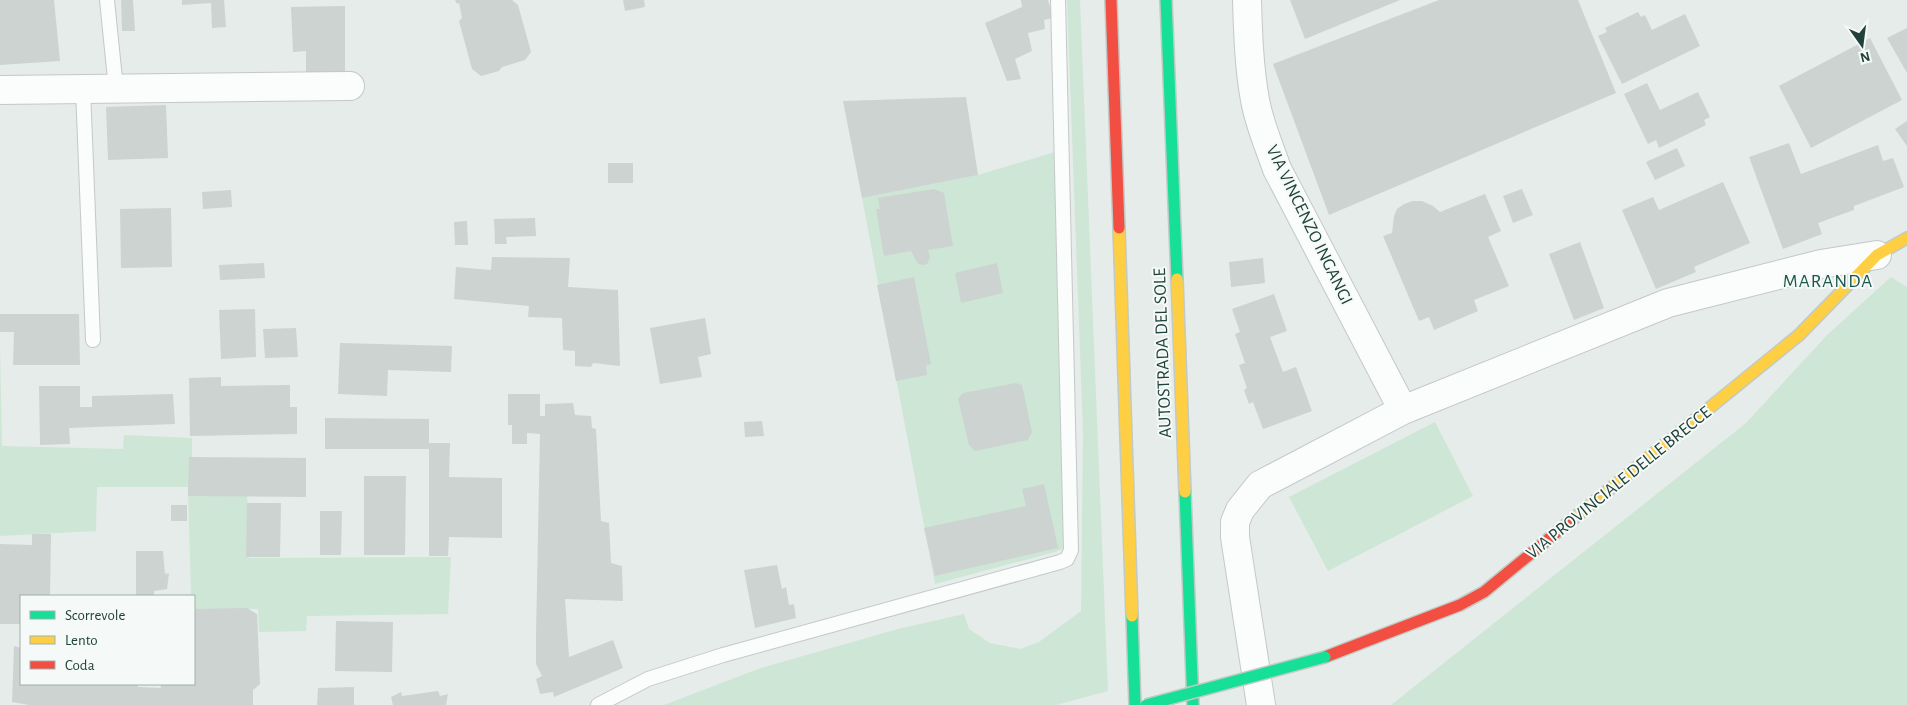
<svg xmlns="http://www.w3.org/2000/svg" width="1907" height="705" viewBox="0 0 1907 705" font-family="'Alegreya Sans',sans-serif">
  <rect width="100%" height="100%" fill="#e6ece9"/>
  <path fill="#cee6d6" d="M1067 0H1080L1108 691 1056 705H664L758 669 898 629 964 614 969 629 990 643 1020 649 1039 642 1081 611 1083 433Z
    M1055 152 1064 548 1055 552 935 584 862 198 978 175Z
    M1891 277 1907 287V705H1391L1746 423 1827 335Z
    M0 344 2 446 123 449 124 435 192 438V458L246 459 249 558 451 557 448 614 307 616 306 631 259 632 258 609H194V596H191L188 487H97L96 531 0 536Z
    M1435 422 1473 496 1328 571 1289 497Z"/>
  <path fill="#ccd3d1" d="M0 0H54L60 61 0 65Z
    M121 0H133L135 31H122Z
    M182 0H224L226 27 212 28 211 3 182 5Z
    M455 0H512L518 5 531 52 525 60 502 67 499 71 481 76 472 69 459 21 462 18 459 3 457 4Z
    M623 0H644L645 7 625 11Z
    M1021 0H1048L1053 18 1044 20 1045 29 1028 33 1032 51 1015 59 1021 79 1007 81 985 23 1022 7Z
    M1290 0H1400L1305 39Z
    M1439 0H1578L1616 93 1329 215 1273 64Z
    M345 6V74H306V51L293 52 291 7Z
    M1638 12 1641 17 1645 15 1652 30 1685 14 1700 46 1622 84 1598 36 1607 32 1605 28Z
    M1907 28V73L1887 38Z
    M1870 38 1902 100 1811 148 1779 86Z
    M1647 83 1660 110 1698 92 1710 117 1704 120 1706 125 1659 148 1656 140 1648 144 1624 94Z
    M966 97 978 175 862 198 843 101Z
    M166 105 168 158 108 160 106 107Z
    M1907 121V146L1895 129Z
    M1789 143 1801 174 1878 145 1883 161 1893 158 1904 187 1854 206V210L1818 223 1822 234 1783 249 1749 157Z
    M1677 148 1685 166 1655 180 1646 162Z
    M608 163H633V183H608Z
    M1723 182 1750 243 1694 267 1696 272 1656 289 1622 210 1653 197 1659 210Z
    M934 189 944 193 953 246 928 250 930 258 927 264 923 265 918 264 911 251 884 256 876 209H880L878 198Z
    M1522 189 1533 215 1513 223 1503 196Z
    M231 190 232 207 203 209 202 192Z
    M1485 194 1501 231 1488 237 1509 286 1474 300 1478 311 1434 330 1429 317 1419 321 1383 236 1392 233 1394 216 1397 209 1404 204 1413 201H1422L1433 206 1440 212Z
    M171 208 172 267 121 268 120 209Z
    M535 218 536 236 506 237 507 244H495L494 219Z
    M467 221 468 245H455L454 222Z
    M1580 242 1604 308 1574 320 1549 254Z
    M492 257 570 258 568 287 618 290 620 366 593 363 591 367 575 366V351L563 350 562 318 528 317 529 306 454 299 456 267 491 270Z
    M1263 258 1265 283 1231 287 1229 262Z
    M264 263 265 278 220 280 219 265Z
    M997 263 1003 293 961 303 955 273Z
    M914 277 931 364 926 365 927 375 896 381 877 285Z
    M1274 294 1287 331 1270 337 1283 372 1296 367 1312 411 1263 429 1253 402 1249 404 1244 390 1247 388 1239 365 1245 363 1235 334 1240 332 1232 309Z
    M255 309 256 357 221 359 219 310Z
    M0 314H79L80 365H13L14 332H0Z
    M705 318 711 354 698 357 702 377 660 384 650 328Z
    M296 328 298 357 265 358 263 329Z
    M340 343 452 346 451 372 388 370 387 396 338 394Z
    M221 377V386L290 385V407H297V434L190 436 189 378Z
    M1016 383 1022 385 1032 432 1028 440 975 451 969 445 958 399 963 393Z
    M39 386H80V407H92V396L173 394 175 424 69 428 70 444 40 445Z
    M508 394H540V416H545V404L573 403 575 415 591 416 592 428 596 429 601 521 609 523 611 563 622 566 623 601 565 599 569 657 613 640 623 668 554 697 553 692 540 694 536 679 542 676 536 664V635L540 434 527 433V444H512V425H508Z
    M325 418 429 419V443H450L449 477 502 478V538L449 537 448 556H429V449H325Z
    M762 421 764 436 745 437 744 422Z
    M189 457 306 458V497L188 496Z
    M364 476H406L405 555H364Z
    M1044 484 1058 548 935 576 924 528 1026 506 1022 489Z
    M247 503H281L280 557H246Z
    M171 505H187V521H171Z
    M320 511H342L341 555H320Z
    M32 534H51L50 596H21V624H0V544L32 545Z
    M136 551H163L165 574 169 573 167 589 154 591V596H136Z
    M777 565 782 589 786 587 789 605 794 604 796 618 755 628 744 570Z
    M247 608 257 614 260 684 253 690V705H29L12 702 14 646 21 648V684H137L138 687 161 688 160 684H194V609Z
    M336 621 393 622 392 672 335 671Z
    M354 687V705H317L318 688Z
    M438 691 440 696 448 694 446 705H393L391 697 401 692 402 696Z"/>
  <g fill="none" stroke-linecap="round" stroke-linejoin="round">
    <defs>
      <path id="lane" d="M107 0 116 89
        M83 89 93 340
        M598 705 648 679 723 655 1060 562 1067 559 1071 550 1058 0"/>
      <path id="street" d="M1247 0C1248 33 1249 67 1255 100 1259 123 1269 146 1277 169L1403 410
        M0 90 350 86
        M1261 705 1235 537V522L1240 510 1260 485 1403 410 1668 303 1821 264 1877 255"/>
      <path id="fast" d="M1166 0 1177 279
        M1185 492 1193 705
        M1132 616 1135 705"/>
      <path id="slow" d="M1119 228 1132 616
        M1177 279 1185 492
        M1568 523 1799 335 1877 255 1907 238"/>
      <path id="jam" d="M1111 0 1119 228
        M1325 657 1460 605 1484 592 1568 523"/>
    </defs>
    <use href="#lane" stroke="#c3c9c7" stroke-width="16"/>
    <use href="#street" stroke="#c3c9c7" stroke-width="30"/>
    <use href="#fast" stroke="#c1cac7" stroke-width="14"/>
    <use href="#slow" stroke="#c1cac7" stroke-width="14"/>
    <use href="#jam" stroke="#c1cac7" stroke-width="14"/>
    <use href="#lane" stroke="#fbfcfc" stroke-width="14"/>
    <use href="#street" stroke="#fbfcfc" stroke-width="28"/>
    <use href="#fast" stroke="#16e098" stroke-width="11"/>
    <use href="#slow" stroke="#ffcf43" stroke-width="11"/>
    <use href="#jam" stroke="#f24e42" stroke-width="11"/>
    <defs>
      <path id="fast-bridge" d="M1146 705 1325 657"/>
    </defs>
    <use href="#fast-bridge" stroke="#c1cac7" stroke-width="14" stroke-linecap="butt"/>
    <use href="#fast-bridge" stroke="#16e098" stroke-width="11"/>
  </g>
  <g text-anchor="middle" dominant-baseline="central" stroke-width="4" stroke-linejoin="round" paint-order="stroke">
    <g font-size="18" fill="#21423a" stroke="#f5faf8">
      <text transform="translate(1309 225) rotate(64)">VIA VINCENZO INGANGI</text>
      <text transform="translate(1163 353) rotate(-92)">AUTOSTRADA DEL SOLE</text>
      <text transform="translate(1619 483) rotate(-39)">VIA PROVINCIALE DELLE BRECCE</text>
    </g>
    <g font-size="19" letter-spacing="1" fill="#1a574a" stroke="#f5faf8">
      <text x="1828" y="281">MARANDA</text>
    </g>
  </g>
  <rect x="20" y="595" width="175" height="90" fill="#f5faf8" stroke="#a0b0ac"/>
  <rect x="30" y="611" width="25" height="8" fill="#16e098" stroke="#a0b0ac"/>
  <text x="65" y="620" font-size="15" fill="#21423a">Scorrevole</text>
  <rect x="30" y="636" width="25" height="8" fill="#ffcf43" stroke="#a0b0ac"/>
  <text x="65" y="645" font-size="15" fill="#21423a">Lento</text>
  <rect x="30" y="661" width="25" height="8" fill="#f24e42" stroke="#a0b0ac"/>
  <text x="65" y="670" font-size="15" fill="#21423a">Coda</text>
  <g transform="translate(1862 45) rotate(166)" stroke="#f5faf8" stroke-width="4" paint-order="stroke">
  <path d="M0-4L9 19L0 12L-9 19Z" fill="#21423a"/>
  <text y="-8" font-size="14" font-weight="bold" text-anchor="middle" fill="#21423a">N</text>
  </g>
</svg>
